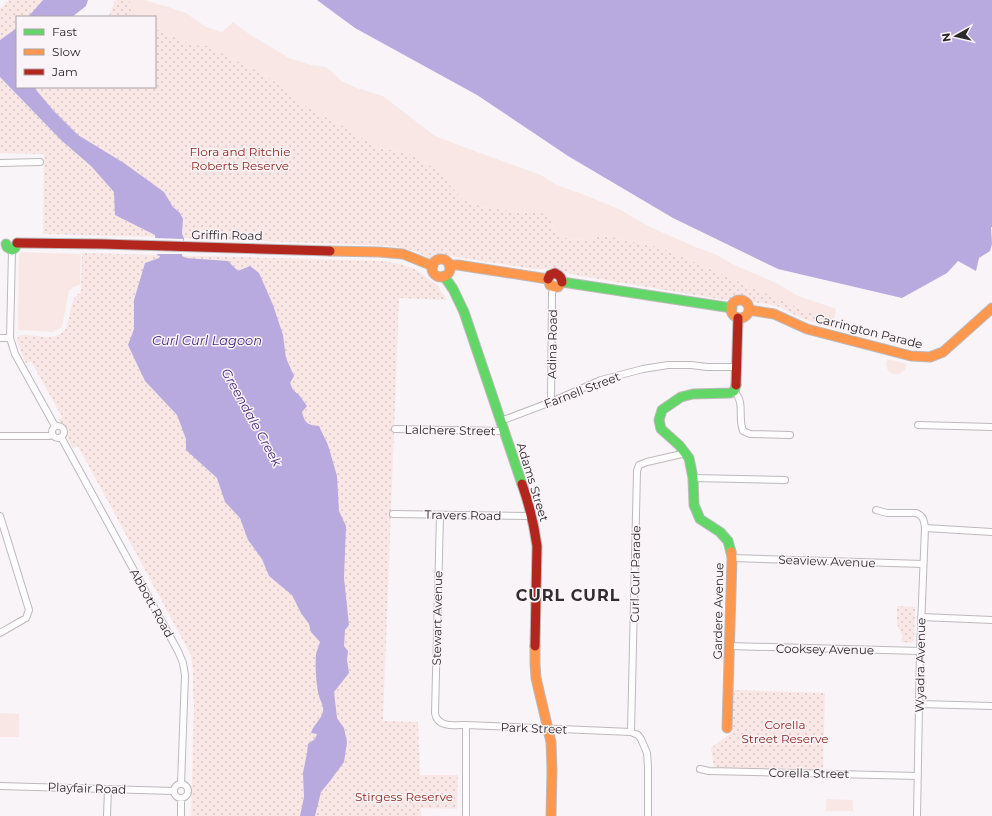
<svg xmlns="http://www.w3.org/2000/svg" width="992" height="816" viewBox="0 0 992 816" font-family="Montserrat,sans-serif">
  <defs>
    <pattern id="park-dots" width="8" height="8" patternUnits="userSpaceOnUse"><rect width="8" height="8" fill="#f9e7e6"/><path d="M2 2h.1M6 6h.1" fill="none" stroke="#d6c6c5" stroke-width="1.8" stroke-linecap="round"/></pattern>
  </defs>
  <rect width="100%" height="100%" fill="#f9f4f7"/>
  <path fill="#f9e7e6" d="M130 0H144L150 2 165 6 186 13 206 27 222 32 233 22 249 34 289 58 311 65 326 67 343 82 357 88 383 96 435 136 477 152 541 175 556 185 582 194 619 209 648 226 700 249 715 254 732 264 776 283 798 296 834 308 836 309 833 323 662 248 602 235 587 240 568 239 556 233 552 222 536 212 524 213 483 207 463 200 437 170 408 153 377 148 346 128 300 103 281 86 262 73 236 61 209 46 192 45 162 32 199 77 155 87V17H135L129 7Z
    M22 252 81 254 80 285 73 287 69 291 62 327 53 332 18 330 19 254Z
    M887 359 907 364C905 373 898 377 889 372L886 366Z
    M0 713 19 714V737H0Z
    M826 799 853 800V811H826Z"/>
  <path fill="url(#park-dots)" d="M9 0H43L28 17H17V28L0 40V9Z
    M117 0H130L129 7 135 17H106L110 14 115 1Z
    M155 29 192 45 209 46 236 61 262 73 281 86 300 103 346 128 377 148 408 153 437 170 463 200 483 207 524 213 536 211 549 216 556 233 568 239 587 240 602 235 662 248 833 323 832 328 801 318 777 306 753 302 741 296 725 300 575 275 552 269H534L444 255 430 259 416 251 392 246 184 238 182 234 183 228 180 213 173 207 164 192 124 163 78 135 53 110 37 91 35 87H155Z
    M0 77 61 140 91 166 115 192V215L155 235V237L43 234 44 154 0 153Z
    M82 253 383 261 400 264 415 269 437 285 447 300 399 298 383 721 418 722 420 775H458L457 809 421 808V816H191L194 705 193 692V671L191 655 78 446 73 448 67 436V429L64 425 58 420 62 417 31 361 26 363 17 341 18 336C30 332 41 339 52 337 73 334 67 313 74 299 75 296 79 294 81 292Z
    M897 606 915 607 914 640 912 643 900 642 902 639 903 637 897 624Z
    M732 690 825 693 823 771 723 768 714 767 711 748 731 733Z"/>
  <path fill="#b8aade" d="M43 0H88L86 6 72 17H28Z
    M317 0H992V227H991L992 244 990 251 979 258 976 271 958 261 947 273 902 298 778 269 673 218 568 156 477 95 355 28Z
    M17 28V87H35L37 91 53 110 78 135 124 163 164 192 173 207 180 213 183 219 182 234 184 238 182 256 186 258 228 261 238 271 250 266 259 273 273 305 283 335 286 358 294 376 290 383 293 390 299 395 307 406 302 412C305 423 307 425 319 426L328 445 337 476 339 511 346 526 344 578 349 625 345 630 344 646 348 651 347 660 349 673 334 692 337 718 344 728 347 742 344 762 330 781 321 792 315 816H300L304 797 303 773 307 753 308 744 315 739 317 734 311 733C313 725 322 719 323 711 324 705 320 701 319 696 316 684 315 667 316 654 317 650 319 646 320 642L311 632 309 624 301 613 292 595 269 576 262 559 248 540 240 518 225 502 217 478 186 450V439L177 415 145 381 128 345 134 329V300L145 263 159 258 160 256 157 255 155 235 115 215 114 192 91 166 61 140 0 77V40Z"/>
  <path fill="#f9f4f7" d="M155 238 183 239V254H155Z"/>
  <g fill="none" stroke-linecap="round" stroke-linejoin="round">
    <defs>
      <path id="street" d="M0 163 40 162
        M12 250 10 338 15 354 55 426
        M0 338H10
        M734 391C737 394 739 398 740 402 742 413 739 420 743 431L750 434 790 435
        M551 402 552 293 554 287
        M501 421 551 402 601 380 643 369 668 365H691L707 367H736
        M918 425 992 427
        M52 432a6 6 0 1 1 12 0a6 6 0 1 1-12 0Z
        M395 429 504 431
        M0 436H49L52 435
        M61 437 178 651 183 663 185 675 181 784
        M693 478 785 480
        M876 510 887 513H916C924 516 924 521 925 528L920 651 917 816
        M393 514 532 516
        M440 515 435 713C437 728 455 725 466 725L631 732 638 735 641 739 647 753 648 767V816
        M0 516 29 610 26 618 0 633
        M925 528 992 532
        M732 558 923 564
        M921 617 992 620
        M729 646 920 651
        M920 704 992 706
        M631 732 637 471 639 465 647 462 686 453
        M700 769 709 771 918 776
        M174 791a7 7 0 1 1 14 0a7 7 0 1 1-14 0Z
        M0 786 174 791
        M107 816 108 789
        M181 816V799
        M466 816V725"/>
      <path id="fast" d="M6 244 7 247 12 250 15 248 17 243
        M444 276 453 289 464 312 522 484
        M562 282 732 308
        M731 552 728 541 720 532 700 519 694 505 693 478 689 458 679 445 661 429 659 420 662 410 681 397 693 394 730 393 734 391 736 385"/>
      <path id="slow" d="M330 251 379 252 403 254 433 266
        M432 268a9 9 0 1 1 18 0a9 9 0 1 1-18 0Z
        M449 265H458L548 279
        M548 279 550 285 554 287H558L562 282
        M731 309a9 9 0 1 1 18 0a9 9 0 1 1-18 0Z
        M749 310 774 314 807 329 911 356 930 357 943 352 992 308
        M535 646V664L536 678 551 742 552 770 551 816
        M727 728 732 558 731 552"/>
      <path id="jam" d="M17 243 102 244 330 251
        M548 279 550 275 555 273C559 275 562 277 562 282
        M736 385 738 318
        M522 484C529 504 534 524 537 546L535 646"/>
    </defs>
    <use href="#street" stroke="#bdb9bc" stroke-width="8"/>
    <use href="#fast" stroke="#bdb9bc" stroke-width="11"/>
    <use href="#slow" stroke="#bdb9bc" stroke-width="11"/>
    <use href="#jam" stroke="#bdb9bc" stroke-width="11"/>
    <use href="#street" stroke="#fefdfe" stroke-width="6"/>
    <use href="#fast" stroke="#63d668" stroke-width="9"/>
    <use href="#slow" stroke="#ff974d" stroke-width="9"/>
    <use href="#jam" stroke="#b3261e" stroke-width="9"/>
  </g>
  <g text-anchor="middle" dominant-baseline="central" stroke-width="3" stroke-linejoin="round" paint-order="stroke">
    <g font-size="12" fill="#8a271c" stroke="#faf3f7">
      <text x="240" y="151">Flora and Ritchie<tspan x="240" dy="14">Roberts Reserve</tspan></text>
      <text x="785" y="724">Corella<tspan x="785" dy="14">Street Reserve</tspan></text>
      <text x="404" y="796">Stirgess Reserve</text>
    </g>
    <g font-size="12" fill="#2b292a" stroke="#faf3f7">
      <text transform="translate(227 235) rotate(1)">Griffin Road</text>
      <text transform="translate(869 331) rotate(14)">Carrington Parade</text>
      <text transform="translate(552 344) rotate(-89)">Adina Road</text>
      <text transform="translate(582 390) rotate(-21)">Farnell Street</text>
      <text transform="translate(450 430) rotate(1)">Lalchere Street</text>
      <text transform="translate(533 482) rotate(73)">Adams Street</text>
      <text transform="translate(463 515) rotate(1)">Travers Road</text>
      <text transform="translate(827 561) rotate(2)">Seaview Avenue</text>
      <text transform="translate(635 574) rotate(-89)">Curl Curl Parade</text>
      <text transform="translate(152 603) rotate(61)">Abbott Road</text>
      <text transform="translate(718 611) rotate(-89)">Gardere Avenue</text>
      <text transform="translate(437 618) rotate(-89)">Stewart Avenue</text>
      <text transform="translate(825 649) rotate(1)">Cooksey Avenue</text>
      <text transform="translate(920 665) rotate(-89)">Wyadra Avenue</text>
      <text transform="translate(534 728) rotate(2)">Park Street</text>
      <text transform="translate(809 773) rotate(1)">Corella Street</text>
      <text transform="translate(87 788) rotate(2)">Playfair Road</text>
    </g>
    <g font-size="13" font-style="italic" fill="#472b81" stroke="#faf3f7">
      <text x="207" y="340">Curl Curl Lagoon</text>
      <text transform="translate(252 417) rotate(61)">Greendale Creek</text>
    </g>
    <g font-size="16" font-weight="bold" letter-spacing="1" fill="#312c2f" stroke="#faf3f7">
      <text x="568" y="595">CURL CURL</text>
    </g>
  </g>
  <rect x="16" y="16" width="140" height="72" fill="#faf3f7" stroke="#a7a2a5"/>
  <rect x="24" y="29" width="20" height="6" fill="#63d668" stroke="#a7a2a5"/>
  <text x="52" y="36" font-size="12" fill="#2b292a">Fast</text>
  <rect x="24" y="49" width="20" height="6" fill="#ff974d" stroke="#a7a2a5"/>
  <text x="52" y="56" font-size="12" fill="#2b292a">Slow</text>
  <rect x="24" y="69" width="20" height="6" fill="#b3261e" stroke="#a7a2a5"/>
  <text x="52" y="76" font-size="12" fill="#2b292a">Jam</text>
  <g transform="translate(956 36) rotate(262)" stroke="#faf3f7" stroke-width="3" paint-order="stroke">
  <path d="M0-3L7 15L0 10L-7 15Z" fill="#2b292a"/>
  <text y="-6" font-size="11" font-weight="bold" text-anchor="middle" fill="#2b292a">N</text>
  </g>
</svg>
